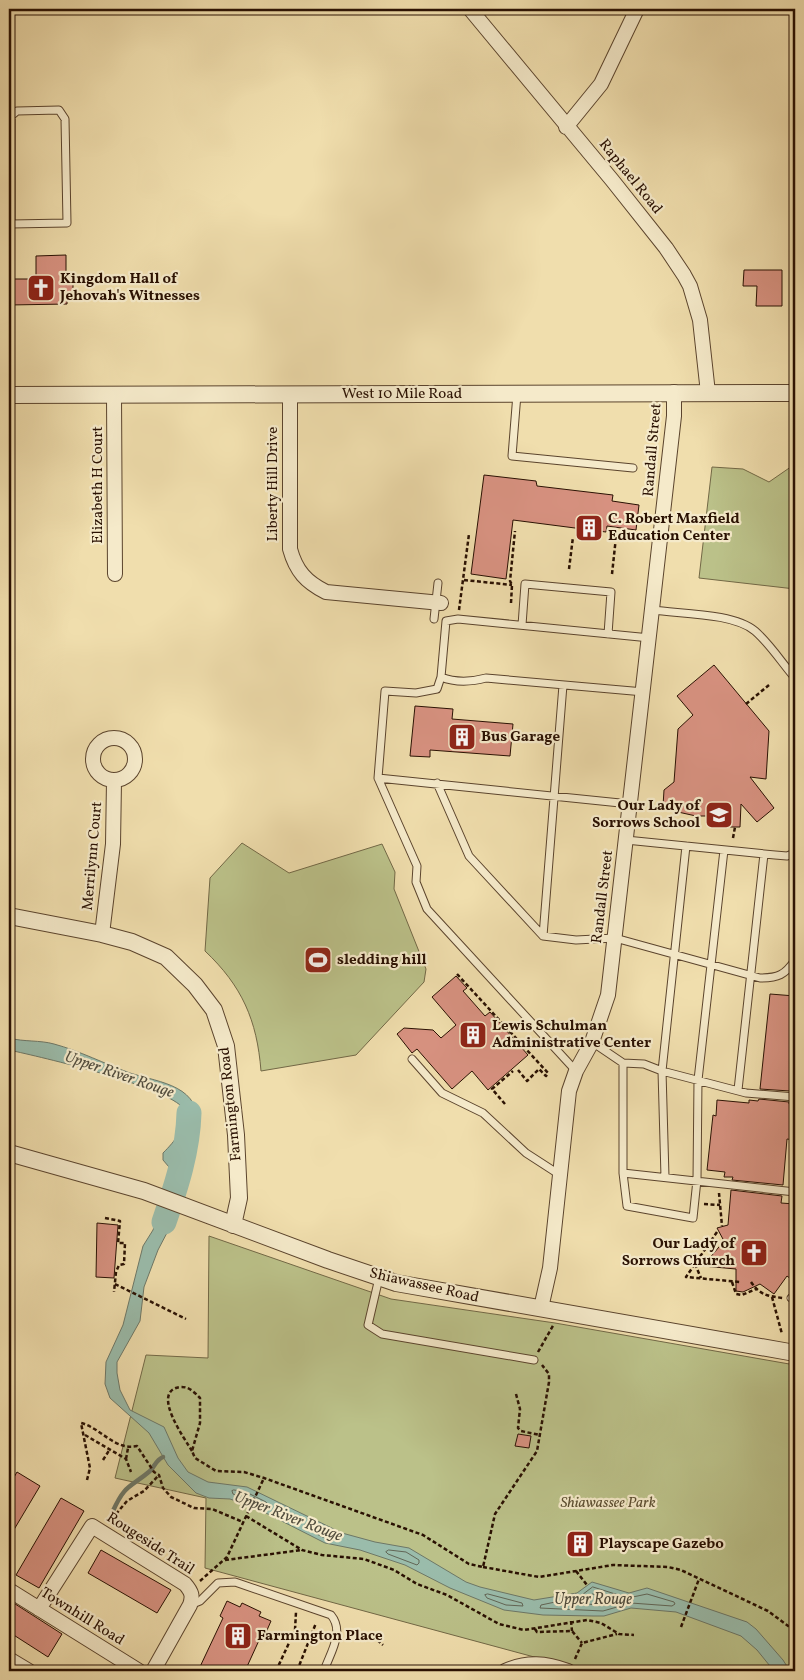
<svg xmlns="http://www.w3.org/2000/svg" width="804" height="1680" viewBox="0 0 804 1680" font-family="Vollkorn,serif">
  <rect width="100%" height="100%" fill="#f0dead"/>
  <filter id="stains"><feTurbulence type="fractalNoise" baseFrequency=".004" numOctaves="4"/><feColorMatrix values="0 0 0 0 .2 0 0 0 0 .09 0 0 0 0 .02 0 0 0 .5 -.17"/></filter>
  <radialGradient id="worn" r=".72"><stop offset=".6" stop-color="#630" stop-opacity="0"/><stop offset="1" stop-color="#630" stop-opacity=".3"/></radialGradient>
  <path fill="#bbc189" stroke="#726846" d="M795 464V589L699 578 712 467 743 469 769 482Z
    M242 843 289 873 382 844 395 872 394 889 426 969 424 982 356 1055 261 1071C257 1020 242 986 205 951L210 878Z
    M209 1236 391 1299 555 1323 795 1365V1671H586L205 1568 206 1498 115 1478 146 1355 208 1358Z"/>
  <path fill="#9abcab" stroke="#6d7767" d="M9 1038C24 1042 40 1040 54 1044 80 1051 105 1064 130 1073 161 1083 202 1085 198 1130 196 1145 182 1144 176 1155L174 1203 170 1227 158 1250 144 1287 140 1321 117 1362V1373L120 1390 130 1410 164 1427 178 1458 188 1472 208 1482 247 1487 342 1533 375 1542 409 1548 466 1582 480 1587 534 1600 577 1593 592 1582 629 1593 647 1588 747 1622 756 1629 783 1660 790 1671H774L757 1650 741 1636 676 1612 631 1608 604 1616H593L543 1615 504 1610 450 1588 405 1565 360 1550 325 1543 258 1509 230 1499 209 1498 196 1493 168 1465 149 1433 110 1398 105 1384 106 1362 123 1325 143 1246 153 1230 169 1179V1167L163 1160V1153C175 1141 186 1128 184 1109 167 1086 41 1057 9 1050Z"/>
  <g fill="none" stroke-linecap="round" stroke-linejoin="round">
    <path stroke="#626656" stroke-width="1" d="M234 1490 246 1492 266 1502 267 1504 264 1506 233 1494 232 1491Z
      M308 1522 339 1537 340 1540C330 1543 311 1532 305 1525Z
      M389 1550 406 1552 419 1560V1563L417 1565 388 1554 386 1552Z
      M593 1587 628 1598 647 1594 674 1602 675 1604 672 1606 631 1603 603 1611 540 1608 541 1605 579 1597Z
      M488 1594 522 1603 523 1606 506 1605 487 1598 485 1595Z
      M593 1594 607 1599 608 1603 603 1605 585 1604V1601Z"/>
    <path stroke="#6d7767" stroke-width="4.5" d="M113 1511C125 1484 130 1488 150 1471 155 1466 156 1460 163 1457"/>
    <path stroke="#9abcab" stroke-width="25" d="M164 1222C176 1187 188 1151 189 1113"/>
  </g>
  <path fill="#d89281" stroke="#291002" d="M66 255V280H73V297H67V304L9 305V279H36V256Z
    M744 270H782V306H756L757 286H743Z
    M484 475 536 481 537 486 613 495 612 501 639 505 636 530 607 526 606 532 513 520 506 579 471 574Z
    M714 665 769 731 766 779 750 777 774 808 757 822 741 804 740 827H730L731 812 713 816H696L678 812 663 806 664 790 674 782 678 729 693 715 677 696Z
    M415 706 453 709 452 719 513 724 510 756 430 750V757L410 756Z
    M456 976 467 988 463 991 485 1016 490 1012 528 1055 488 1090 472 1071 452 1089 417 1049 412 1053 397 1034 404 1028 433 1030 441 1038 456 1025 432 997Z
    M770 994 795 996V1060H793L790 1091 760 1089Z
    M759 1099 789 1102V1104H794V1140L787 1139 783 1185 732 1180 733 1177H724L725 1172 707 1170 713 1115 716 1116 717 1100 749 1103V1100L758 1101Z
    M731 1190 782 1196 781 1203 795 1204V1282L787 1276 774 1294 760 1284 743 1292 736 1291V1269L703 1266 724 1241 717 1228 728 1225Z
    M97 1223 118 1225 114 1278 96 1277Z
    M518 1434 531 1436 529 1448 515 1446Z
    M17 1472 40 1486 9 1538V1486Z
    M61 1498 84 1511 39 1588 16 1575Z
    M584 1537 588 1547 576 1552 572 1541Z
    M101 1550 171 1590 157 1613 88 1573Z
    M9 1600 62 1634 48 1657 9 1632Z
    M227 1601 240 1607 242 1603 261 1612 259 1616 271 1621 264 1637 261 1636 245 1671H198L223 1618 220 1616Z"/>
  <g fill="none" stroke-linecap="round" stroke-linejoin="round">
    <defs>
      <path id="service" d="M9 234 11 224V116L17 111 59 110 65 119 67 223 11 224
        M517 394 512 456 633 468
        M653 610C681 614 734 613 755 631 770 644 782 663 795 678
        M434 619 438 583
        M522 625 525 584 611 592 608 634
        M441 677C456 683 471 682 486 678L644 692
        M378 778 630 804
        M437 783 469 856 543 936 576 940 615 938 760 978C778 978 785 975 795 960
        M626 840 775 855 787 856 795 853V850
        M543 936 563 685
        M592 1042 623 1063 644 1064 662 1071 746 1093 795 1097
        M412 1059 442 1093 483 1113 526 1153 560 1175
        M623 1063V1173L795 1192
        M576 1071 427 909 416 882 417 866 378 778 385 691 416 693 437 689 441 677 446 621 458 619 650 638
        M738 1090 764 854
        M623 1173 627 1206 693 1218 697 1180 698 1080 724 850
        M665 1177 662 1071 686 846
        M379 1278 368 1325 382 1334 534 1360
        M791 1298 795 1301
        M190 1605 200 1601 218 1583 235 1582 331 1615C345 1632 330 1653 324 1671"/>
      <path id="minor" d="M470 9 612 180 666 248 684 275 690 286 700 320 708 393
        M566 127 601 84 637 9
        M290 394V549C296 571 306 582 326 592L441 603
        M114 395 115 574
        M93 759a21 21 0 1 1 42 0a21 21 0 1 1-42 0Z
        M102 934 113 844 114 781
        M541 1308 550 1268 569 1091 576 1071 592 1042 608 995 674 416V392
        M9 1590 139 1671
        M39 1609 92 1526 185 1584C192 1592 193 1596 190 1605L153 1671
        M9 1659 29 1671
        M505 1671C527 1661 546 1663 568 1671"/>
      <path id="tertiary" d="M9 395 795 393
        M9 916 102 934 132 942 166 957 195 985 214 1010 226 1046 236 1135 239 1198 233 1225
        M9 1153 144 1191 328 1260 396 1283 795 1353"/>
    </defs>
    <use href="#service" stroke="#5b442d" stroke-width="9"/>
    <use href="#minor" stroke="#5b442d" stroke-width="16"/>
    <use href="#tertiary" stroke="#5b442d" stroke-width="18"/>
    <path stroke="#291002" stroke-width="2.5" stroke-dasharray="4 2.5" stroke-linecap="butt" d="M569 569 573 537
      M612 574 616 537
      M464 580 512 585
      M511 603 512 585 510 581 515 531
      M459 610 469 534
      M746 704 769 685
      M792 715 795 716
      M733 838 735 827
      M457 974 548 1073 546 1076 539 1069 527 1081 518 1070
      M792 1072 795 1068
      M505 1104 492 1089 513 1071
      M719 1193 722 1226
      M704 1204 720 1205
      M105 1218 120 1221 118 1243H125L124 1264 119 1265 116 1272 114 1292
      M717 1232 686 1277 740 1282
      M695 1264 701 1278
      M732 1282 736 1294 742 1295 756 1289
      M751 1282C760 1295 767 1296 783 1298
      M115 1284 186 1319
      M772 1297 782 1334
      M538 1352 554 1324
      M516 1394 520 1409 518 1428 521 1431 540 1435
      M85 1435 126 1459 131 1472
      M192 1451C185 1439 150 1391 180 1387 189 1386 195 1393 200 1398V1423L192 1451 195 1458 216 1471 244 1472 264 1478 423 1535 469 1564 483 1567 495 1514 537 1451 549 1382V1374L542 1365
      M126 1459 128 1448
      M103 1460 110 1449
      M87 1480 90 1468 81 1423C101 1428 115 1451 137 1446L154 1472 159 1475 163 1488 171 1497 194 1508 212 1509 243 1522
      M116 1514 127 1501 144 1491 159 1475
      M246 1516 302 1550 322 1555 364 1559 394 1570 417 1584 447 1595 499 1624 524 1630 587 1620 601 1623 619 1634 634 1635
      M225 1560 302 1550
      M483 1567 539 1577 613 1565 668 1567 681 1570 768 1611 795 1631
      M576 1571 587 1585
      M200 1581 227 1557 264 1478
      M571 1621 572 1631
      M681 1627 699 1579
      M535 1629 537 1632 572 1631 582 1643
      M347 1630 374 1637 383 1645
      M575 1659 582 1643 617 1634
      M276 1671 295 1630 296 1612
      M297 1671 316 1623"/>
    <use href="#service" stroke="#f5eaca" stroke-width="7"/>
    <use href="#minor" stroke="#f5eaca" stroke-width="14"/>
    <use href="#tertiary" stroke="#f5eaca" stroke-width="16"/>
  </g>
  <defs>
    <symbol id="church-square" viewBox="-11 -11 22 22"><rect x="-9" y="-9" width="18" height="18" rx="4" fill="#8f2418" stroke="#f5eaca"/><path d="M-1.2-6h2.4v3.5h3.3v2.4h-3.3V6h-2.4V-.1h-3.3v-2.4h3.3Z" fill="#fff"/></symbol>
    <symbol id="building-square" viewBox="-11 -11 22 22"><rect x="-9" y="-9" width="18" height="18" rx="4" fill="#8f2418" stroke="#f5eaca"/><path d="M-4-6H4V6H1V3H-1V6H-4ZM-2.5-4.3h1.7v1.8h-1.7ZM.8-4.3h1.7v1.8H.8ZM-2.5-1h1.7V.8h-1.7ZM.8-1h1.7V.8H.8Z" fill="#fff"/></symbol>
    <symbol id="school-square" viewBox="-11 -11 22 22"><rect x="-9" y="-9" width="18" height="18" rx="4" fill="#8f2418" stroke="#f5eaca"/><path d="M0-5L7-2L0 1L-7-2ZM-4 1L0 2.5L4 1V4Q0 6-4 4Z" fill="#fff"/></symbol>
    <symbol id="stadium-square" viewBox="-11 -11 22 22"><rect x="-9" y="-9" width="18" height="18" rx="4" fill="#8f2418" stroke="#f5eaca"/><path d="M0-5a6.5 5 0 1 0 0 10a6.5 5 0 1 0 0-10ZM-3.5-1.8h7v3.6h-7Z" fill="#fff"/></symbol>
  </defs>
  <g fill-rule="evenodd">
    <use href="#church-square" x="25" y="272" width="32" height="32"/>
    <use href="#building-square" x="573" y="512" width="32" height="32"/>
    <use href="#building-square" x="446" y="721" width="32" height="32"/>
    <use href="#school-square" x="703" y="799" width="32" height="32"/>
    <use href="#stadium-square" x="302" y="944" width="32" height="32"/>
    <use href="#building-square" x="457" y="1019" width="32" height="32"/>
    <use href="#church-square" x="738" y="1237" width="32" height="32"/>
    <use href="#building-square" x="564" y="1528" width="32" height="32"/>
    <use href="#building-square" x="222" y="1620" width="32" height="32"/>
  </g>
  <g text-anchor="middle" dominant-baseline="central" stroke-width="4.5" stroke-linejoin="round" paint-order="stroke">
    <g font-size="15" fill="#291002" stroke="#f5eaca">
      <text transform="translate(630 177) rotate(51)">Raphael Road</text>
      <text x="402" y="394">West 10 Mile Road</text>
      <text transform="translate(653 450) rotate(-85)">Randall Street</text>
      <text transform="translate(273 484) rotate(-90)">Liberty Hill Drive</text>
      <text transform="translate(98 485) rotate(-90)">Elizabeth H Court</text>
      <text transform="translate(93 856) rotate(-85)">Merrilynn Court</text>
      <text transform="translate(603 897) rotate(-83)">Randall Street</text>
      <text transform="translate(231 1104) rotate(-96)">Farmington Road</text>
      <text transform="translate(424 1286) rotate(13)">Shiawassee Road</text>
      <text transform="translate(150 1544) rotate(33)">Rougeside Trail</text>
      <text transform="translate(82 1617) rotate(32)">Townhill Road</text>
    </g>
    <g font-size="15" font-weight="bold" fill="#291002" stroke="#f5eaca" text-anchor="start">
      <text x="60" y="279">Kingdom Hall of<tspan x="60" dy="17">Jehovah's Witnesses</tspan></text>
      <text x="608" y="519">C. Robert Maxfield<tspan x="608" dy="17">Education Center</tspan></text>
      <text x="481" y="737">Bus Garage</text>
      <text x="700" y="806" text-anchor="end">Our Lady of<tspan x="700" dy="17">Sorrows School</tspan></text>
      <text x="337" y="960">sledding hill</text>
      <text x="492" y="1026">Lewis Schulman<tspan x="492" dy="17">Administrative Center</tspan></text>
      <text x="735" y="1244" text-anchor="end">Our Lady of<tspan x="735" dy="17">Sorrows Church</tspan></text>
      <text x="599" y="1544">Playscape Gazebo</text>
      <text x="257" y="1636">Farmington Place</text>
    </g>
    <g font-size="15" font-style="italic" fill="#5c4e31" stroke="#f5eaca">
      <text x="608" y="1503">Shiawassee Park</text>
    </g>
    <g font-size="16" font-style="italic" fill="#514c3d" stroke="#f5eaca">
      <text transform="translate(119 1075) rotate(19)">Upper River Rouge</text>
      <text transform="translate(288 1517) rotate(21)">Upper River Rouge</text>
      <text x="593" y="1600">Upper Rouge</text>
    </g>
  </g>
  <rect width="804" height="1680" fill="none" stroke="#f0dead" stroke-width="30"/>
  <rect x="10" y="10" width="784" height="1660" fill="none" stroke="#291002" stroke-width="2.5"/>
  <rect x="15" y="15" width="774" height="1650" fill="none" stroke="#291002"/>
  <rect width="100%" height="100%" filter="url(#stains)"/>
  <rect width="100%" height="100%" fill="url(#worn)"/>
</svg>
